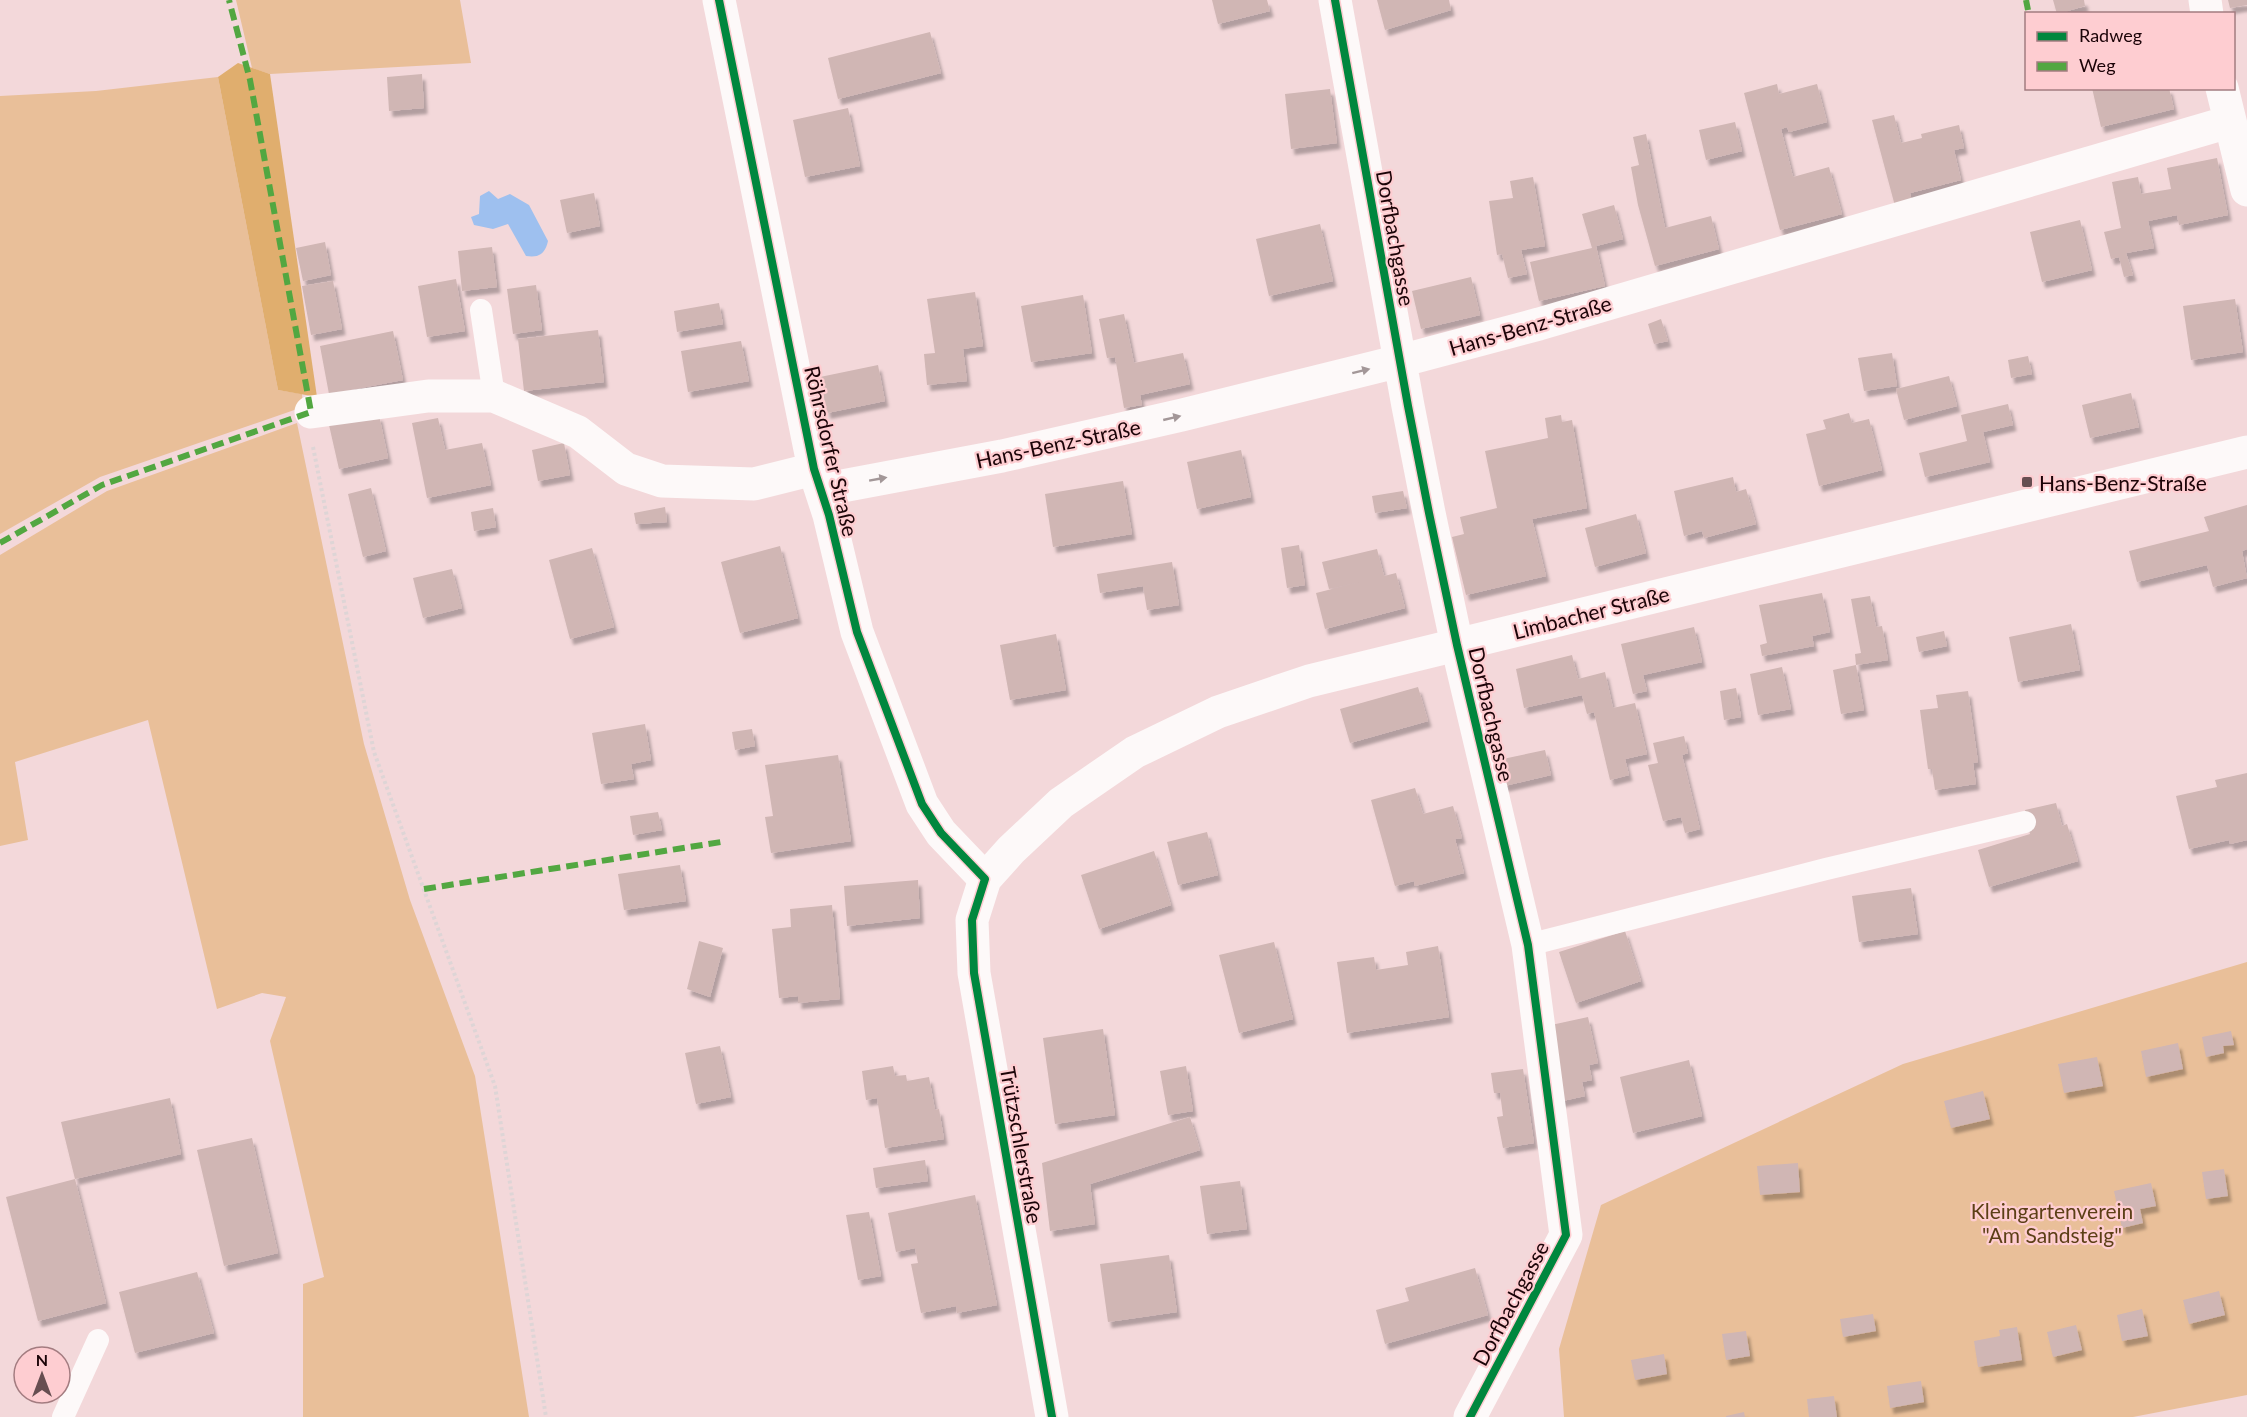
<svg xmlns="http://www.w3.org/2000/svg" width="2247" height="1417" viewBox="0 0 2247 1417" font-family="Lato,sans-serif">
  <defs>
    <filter id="shadow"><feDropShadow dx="3.5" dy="6" stdDeviation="1.5" flood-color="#0004"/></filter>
  </defs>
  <rect width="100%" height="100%" fill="#f3d8da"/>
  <path fill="#e9bf99" d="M236 0H460L471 63 270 74 252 68Z
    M218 77 278 390 302 394 303 407 100 477 0 534V96L96 91Z
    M297 423 364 744 410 900 475 1076 529 1417H303V1284L324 1277 270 1041 286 997 262 993 217 1009 148 720 15 762 28 840 0 846V555L107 491Z
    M2247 962V1395L2133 1417H1564L1559 1349 1601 1205 1903 1064Z"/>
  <path fill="#e0ae6e" d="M238 63 270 74 317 397 278 390 218 77Z"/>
  <path fill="#9ec0ef" d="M489 191 498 199 510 194 529 205 548 241C545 254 539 258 526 256L508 224 493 229 474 225 471 217 479 214 480 196Z"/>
  <path fill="#d0b6b4" filter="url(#shadow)" d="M1212 0H1267L1270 11 1218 24Z
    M1377 0H1449L1451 10 1385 30Z
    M2053 0H2084L2085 6 2057 14Z
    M2228 0H2247V5L2230 8Z
    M930 32 941 73 838 99 828 58Z
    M422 74 424 108 389 111 387 77Z
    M1777 84 1779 94 1817 84 1827 122 1789 132 1787 127 1781 129 1793 177 1829 167 1842 214 1780 230 1744 93Z
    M2092 88H2169L2174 109 2101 127Z
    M1330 89 1337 143 1291 149 1285 94Z
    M848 108 860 166 805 177 793 120Z
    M1894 115 1901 143 1922 138 1921 134 1959 125 1964 148 1954 150 1961 180 1910 193 1912 202 1895 206 1872 120Z
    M1735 122 1742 151 1706 160 1699 130Z
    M1646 134 1665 228 1711 216 1719 249 1655 266 1638 205 1631 167 1639 165 1633 137Z
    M2217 158 2228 215 2179 225 2177 215 2148 221 2154 248 2126 253 2133 275 2124 277 2119 257 2111 259 2104 232 2121 228 2112 182 2138 177 2141 194 2171 189 2167 168Z
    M1533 177 1545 246 1521 250 1527 274 1508 278 1502 254 1497 255 1489 201 1513 198 1510 181Z
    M594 193 600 226 567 233 560 200Z
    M1614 205 1623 239 1596 246 1605 286 1539 301 1530 262 1592 248 1582 214Z
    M2080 220 2092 270 2042 282 2030 232Z
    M1320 224 1333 281 1269 296 1256 239Z
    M325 242 331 275 303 281 296 248Z
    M492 247 497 287 462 291 458 251Z
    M1471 277 1480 315 1421 329 1412 291Z
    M456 279 465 331 427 337 418 286Z
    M333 281 342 329 311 335 302 286Z
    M536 285 542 330 513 334 507 289Z
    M975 292 983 346 963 349 967 381 927 385 924 354 935 353 927 299Z
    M1083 295 1092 353 1031 362 1021 306Z
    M2235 299 2243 352 2191 360 2183 306Z
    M719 303 723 324 677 332 674 311Z
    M1124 314 1134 363 1183 353 1190 384 1140 395 1142 405 1124 408 1115 357 1107 358 1099 319Z
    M1661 319 1668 341 1654 344 1648 324Z
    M598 330 604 382 524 391 518 339Z
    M393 331 403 380 329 394 320 346Z
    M741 341 749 381 688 392 681 351Z
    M1892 353 1897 386 1864 391 1858 358Z
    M2028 356 2032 374 2011 378 2008 360Z
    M878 365 885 401 827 413 820 377Z
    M1949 376 1957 406 1904 420 1896 389Z
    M2131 393 2139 427 2090 438 2082 405Z
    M2008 404 2013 425 1983 432 1990 462 1925 477 1919 453 1967 441 1961 415Z
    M1849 413 1852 423 1869 419 1882 470 1819 486 1806 434 1826 429 1823 420Z
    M379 415 388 458 339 469 329 425Z
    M1561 415 1562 422 1572 420 1587 508 1532 519 1546 576 1466 595 1452 537 1464 534 1460 517 1497 508 1485 451 1548 438 1545 418Z
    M438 418 445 450 482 443 491 485 427 498 412 423Z
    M564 443 570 475 538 481 532 450Z
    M1241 450 1251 497 1197 509 1187 462Z
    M1733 477 1736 492 1746 489 1756 524 1704 538 1702 531 1684 536 1674 491Z
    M1123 481 1132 534 1053 547 1045 494Z
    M371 488 386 551 363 557 348 494Z
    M1403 491 1407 508 1375 513 1372 496Z
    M2247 505V549L2242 551 2247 578 2213 587 2207 565 2137 582 2129 551 2209 531 2204 517Z
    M665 507 667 522 636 524 634 513Z
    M493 508 496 527 474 531 471 512Z
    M1636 514 1646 553 1595 567 1585 528Z
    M1299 545 1305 585 1287 588 1281 548Z
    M780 546 798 618 740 633 721 562Z
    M592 548 614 627 570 639 549 560Z
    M1377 549 1384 576 1396 573 1405 608 1325 629 1316 593 1360 582 1329 589 1322 562Z
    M1172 562 1179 605 1147 610 1143 586 1100 593 1097 574Z
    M452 569 462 608 423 618 413 578Z
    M1822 593 1830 632 1812 636 1814 646 1762 656 1760 645 1767 643 1759 605Z
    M1870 596 1876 627 1882 626 1888 660 1856 665 1855 654 1861 653 1851 599Z
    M2071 624 2080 670 2018 682 2009 637Z
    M1694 627 1702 662 1643 675 1647 691 1633 694 1621 644Z
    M1944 631 1947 646 1919 652 1916 637Z
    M1056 634 1066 690 1010 700 1000 645Z
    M1572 655 1578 679 1605 672 1613 708 1635 703 1647 754 1625 759 1629 775 1610 780 1594 712 1587 714 1582 695 1524 708 1516 669Z
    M1856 665 1864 710 1841 714 1833 670Z
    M1782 667 1791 709 1758 715 1750 674Z
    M1418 687 1428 721 1350 743 1340 709Z
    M1736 688 1741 717 1724 720 1720 691Z
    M1968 691 1978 762 1973 763 1976 784 1935 790 1932 769H1928L1920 710 1938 708 1936 695Z
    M645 724 651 760 631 764 634 779 601 784 592 733Z
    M752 729 755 746 735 750 732 732Z
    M1684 736 1688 753 1682 755 1700 829 1685 833 1681 817 1663 821 1648 765 1658 763 1653 743Z
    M1545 750 1551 775 1504 786 1498 760Z
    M838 755 851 841 771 853 765 817 773 816 765 765Z
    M2247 773V840L2230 844 2229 840 2189 849 2176 796 2217 787 2215 780Z
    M1415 788 1423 814 1453 806 1462 838 1455 839 1464 873 1415 886 1414 881 1395 886 1371 800Z
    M2056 803 2062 826 2067 824 2078 861 1989 887 1978 850 2030 834 2025 810Z
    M658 812 662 830 633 835 630 816Z
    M1207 832 1218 875 1178 885 1167 842Z
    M1154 851 1171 905 1099 929 1081 875Z
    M680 865 686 901 624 910 618 874Z
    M918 880 920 918 847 926 844 886Z
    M1911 888 1918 934 1859 942 1852 896Z
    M832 905 840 999 798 1003V996L779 998 772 929 791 927 790 909Z
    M1625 931 1641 981 1576 1003 1559 952Z
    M699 941 723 948 710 997 687 989Z
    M1274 942 1293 1019 1239 1033 1219 955Z
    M1438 946 1449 1017 1347 1033 1337 962 1374 957 1376 970 1408 965 1406 952Z
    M1588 1017 1598 1063 1589 1065 1592 1080 1582 1082 1585 1096 1558 1102 1542 1027Z
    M1103 1029 1115 1115 1055 1124 1043 1038Z
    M2231 1031 2234 1045 2223 1046 2224 1053 2206 1057 2202 1037Z
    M2178 1043 2183 1069 2146 1077 2141 1051Z
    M720 1046 731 1097 696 1104 685 1053Z
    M2097 1057 2103 1086 2064 1093 2058 1064Z
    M1689 1060 1702 1116 1633 1133 1620 1077Z
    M893 1066 895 1076 906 1075 907 1081 929 1077 935 1110 939 1109 944 1139 885 1148 877 1098 866 1100 862 1071Z
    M1186 1066 1193 1111 1168 1115 1160 1071Z
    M1523 1069 1534 1143 1503 1148 1497 1117 1503 1116 1500 1093H1494L1491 1073Z
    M1983 1091 1990 1119 1951 1128 1944 1101Z
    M170 1098 181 1154 75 1179 61 1122Z
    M1190 1117 1200 1150 1090 1184 1095 1224 1050 1231 1042 1163Z
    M252 1138 278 1253 224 1266 197 1150Z
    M925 1160 928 1181 876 1188 873 1168Z
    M1798 1163 1800 1192 1760 1195 1757 1166Z
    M2224 1169 2228 1196 2206 1199 2202 1172Z
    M75 1179 106 1303 38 1321 6 1197Z
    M1240 1181 1247 1229 1207 1234 1200 1186Z
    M2151 1183 2156 1206 2140 1209 2143 1223 2122 1228 2114 1191Z
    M975 1195 997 1305 957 1313 956 1306 921 1313 911 1264 918 1263 915 1248 896 1252 888 1213Z
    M869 1212 881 1276 858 1280 846 1215Z
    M1169 1255 1177 1312 1108 1322 1100 1264Z
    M1475 1268 1488 1315 1385 1344 1376 1310 1409 1301 1405 1288Z
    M197 1272 214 1333 135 1353 119 1292Z
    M2219 1291 2225 1315 2189 1324 2183 1300Z
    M2142 1309 2148 1336 2122 1341 2117 1315Z
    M1873 1314 1876 1331 1843 1337 1840 1319Z
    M2076 1325 2082 1350 2053 1357 2047 1332Z
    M2017 1327 2022 1360 1978 1367 1974 1341 2000 1336 1999 1330Z
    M1746 1331 1750 1356 1726 1360 1722 1334Z
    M1664 1354 1667 1374 1635 1380 1631 1360Z
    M1921 1381 1924 1402 1890 1408 1887 1386Z
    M1834 1396 1837 1417H1809L1807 1399Z
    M1744 1412 1745 1417H1726V1416Z"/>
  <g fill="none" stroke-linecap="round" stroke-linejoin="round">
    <path stroke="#ded5d6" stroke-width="4" stroke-dasharray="3 3" stroke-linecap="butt" d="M313 447 374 752 495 1086 546 1417"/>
    <path stroke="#fdf9f9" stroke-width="22" d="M481 310 494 396
      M1528 945 1826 869 2025 822
      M63 1417 98 1340"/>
    <path stroke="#fdf9f9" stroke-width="33" d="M719 0 814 469 829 515 857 632 922 804 941 833 985 879
      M1335 0 1408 406 1429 513 1457 645 1528 945 1566 1235 1470 1417
      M2205 0 2207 14
      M2222 88 2247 190
      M311 412 428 396H494L578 432 626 469 662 481 754 484 814 469
      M821 490 1002 456 1182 415 1400 361 1539 324 2229 122"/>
    <path stroke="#fdf9f9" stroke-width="33" d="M1052 1417 974 973 972 920 985 879 1011 850 1061 803 1135 752 1218 712 1309 681 2247 452"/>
    <path stroke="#52a741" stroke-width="6" stroke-dasharray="12 6" stroke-linecap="butt" d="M2026 0 2028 10
      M0 543 102 485 311 412 250 80 229 0
      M424 889 721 842"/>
    <defs>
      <path id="cycleway" d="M719 0 814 469 829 515 857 632 922 804 941 833 985 879 972 920 974 973 1052 1417
        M1335 0 1408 406 1429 513 1457 645 1528 945 1566 1235 1470 1417"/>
    </defs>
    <use href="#cycleway" stroke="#fecdd1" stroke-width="11"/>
    <use href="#cycleway" stroke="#00873e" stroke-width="8"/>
  </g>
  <defs><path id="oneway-solid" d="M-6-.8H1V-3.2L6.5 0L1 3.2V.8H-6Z" transform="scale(1.5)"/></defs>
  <g fill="#a39798">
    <use href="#oneway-solid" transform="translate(1361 371) rotate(-14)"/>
    <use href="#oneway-solid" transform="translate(1172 418) rotate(-13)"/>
    <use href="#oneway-solid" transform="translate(878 479) rotate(-10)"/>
  </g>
  <rect fill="#674e51" stroke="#fecdd1" stroke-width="2" x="2021" y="476" width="12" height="12" rx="3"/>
  <g text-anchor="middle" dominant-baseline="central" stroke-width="4.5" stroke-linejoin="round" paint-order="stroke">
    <g font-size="21" fill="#1b0307" stroke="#fecdd1">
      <text transform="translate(1396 238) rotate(80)">Dorfbachgasse</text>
      <text transform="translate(1530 325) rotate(-16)">Hans-Benz-Straße</text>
      <text transform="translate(1058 443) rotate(-12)">Hans-Benz-Straße</text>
      <text transform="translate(832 451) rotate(77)">Röhrsdorfer Straße</text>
      <text transform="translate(1591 612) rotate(-14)">Limbacher Straße</text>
      <text transform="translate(1492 714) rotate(77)">Dorfbachgasse</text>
      <text transform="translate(1022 1145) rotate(80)">Trützschlerstraße</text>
      <text transform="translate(1510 1303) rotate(-62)">Dorfbachgasse</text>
    </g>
    <g font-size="21" fill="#1b0307" stroke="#fecdd1" text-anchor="start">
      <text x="2039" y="482">Hans-Benz-Straße</text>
    </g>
    <g font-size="21" fill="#5c3f16" stroke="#fecdd1">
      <text x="2052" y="1210">Kleingartenverein<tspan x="2052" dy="24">"Am Sandsteig"</tspan></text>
    </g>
  </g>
  <rect x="2025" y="12" width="210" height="78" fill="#fecdd1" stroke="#a37c80" stroke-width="1.5"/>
  <rect x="2037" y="32" width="30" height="9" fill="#00873e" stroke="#a37c80" stroke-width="1.5"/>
  <text x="2079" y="42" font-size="18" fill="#1b0307">Radweg</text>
  <rect x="2037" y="62" width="30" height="9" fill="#52a741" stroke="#a37c80" stroke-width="1.5"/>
  <text x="2079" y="72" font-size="18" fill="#1b0307">Weg</text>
  <g transform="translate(42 1375)"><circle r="28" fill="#fecdd1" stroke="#a37c80" stroke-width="1.5"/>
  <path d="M0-4.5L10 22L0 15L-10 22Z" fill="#674e51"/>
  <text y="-9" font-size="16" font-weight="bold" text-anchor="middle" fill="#1b0307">N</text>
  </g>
</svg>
